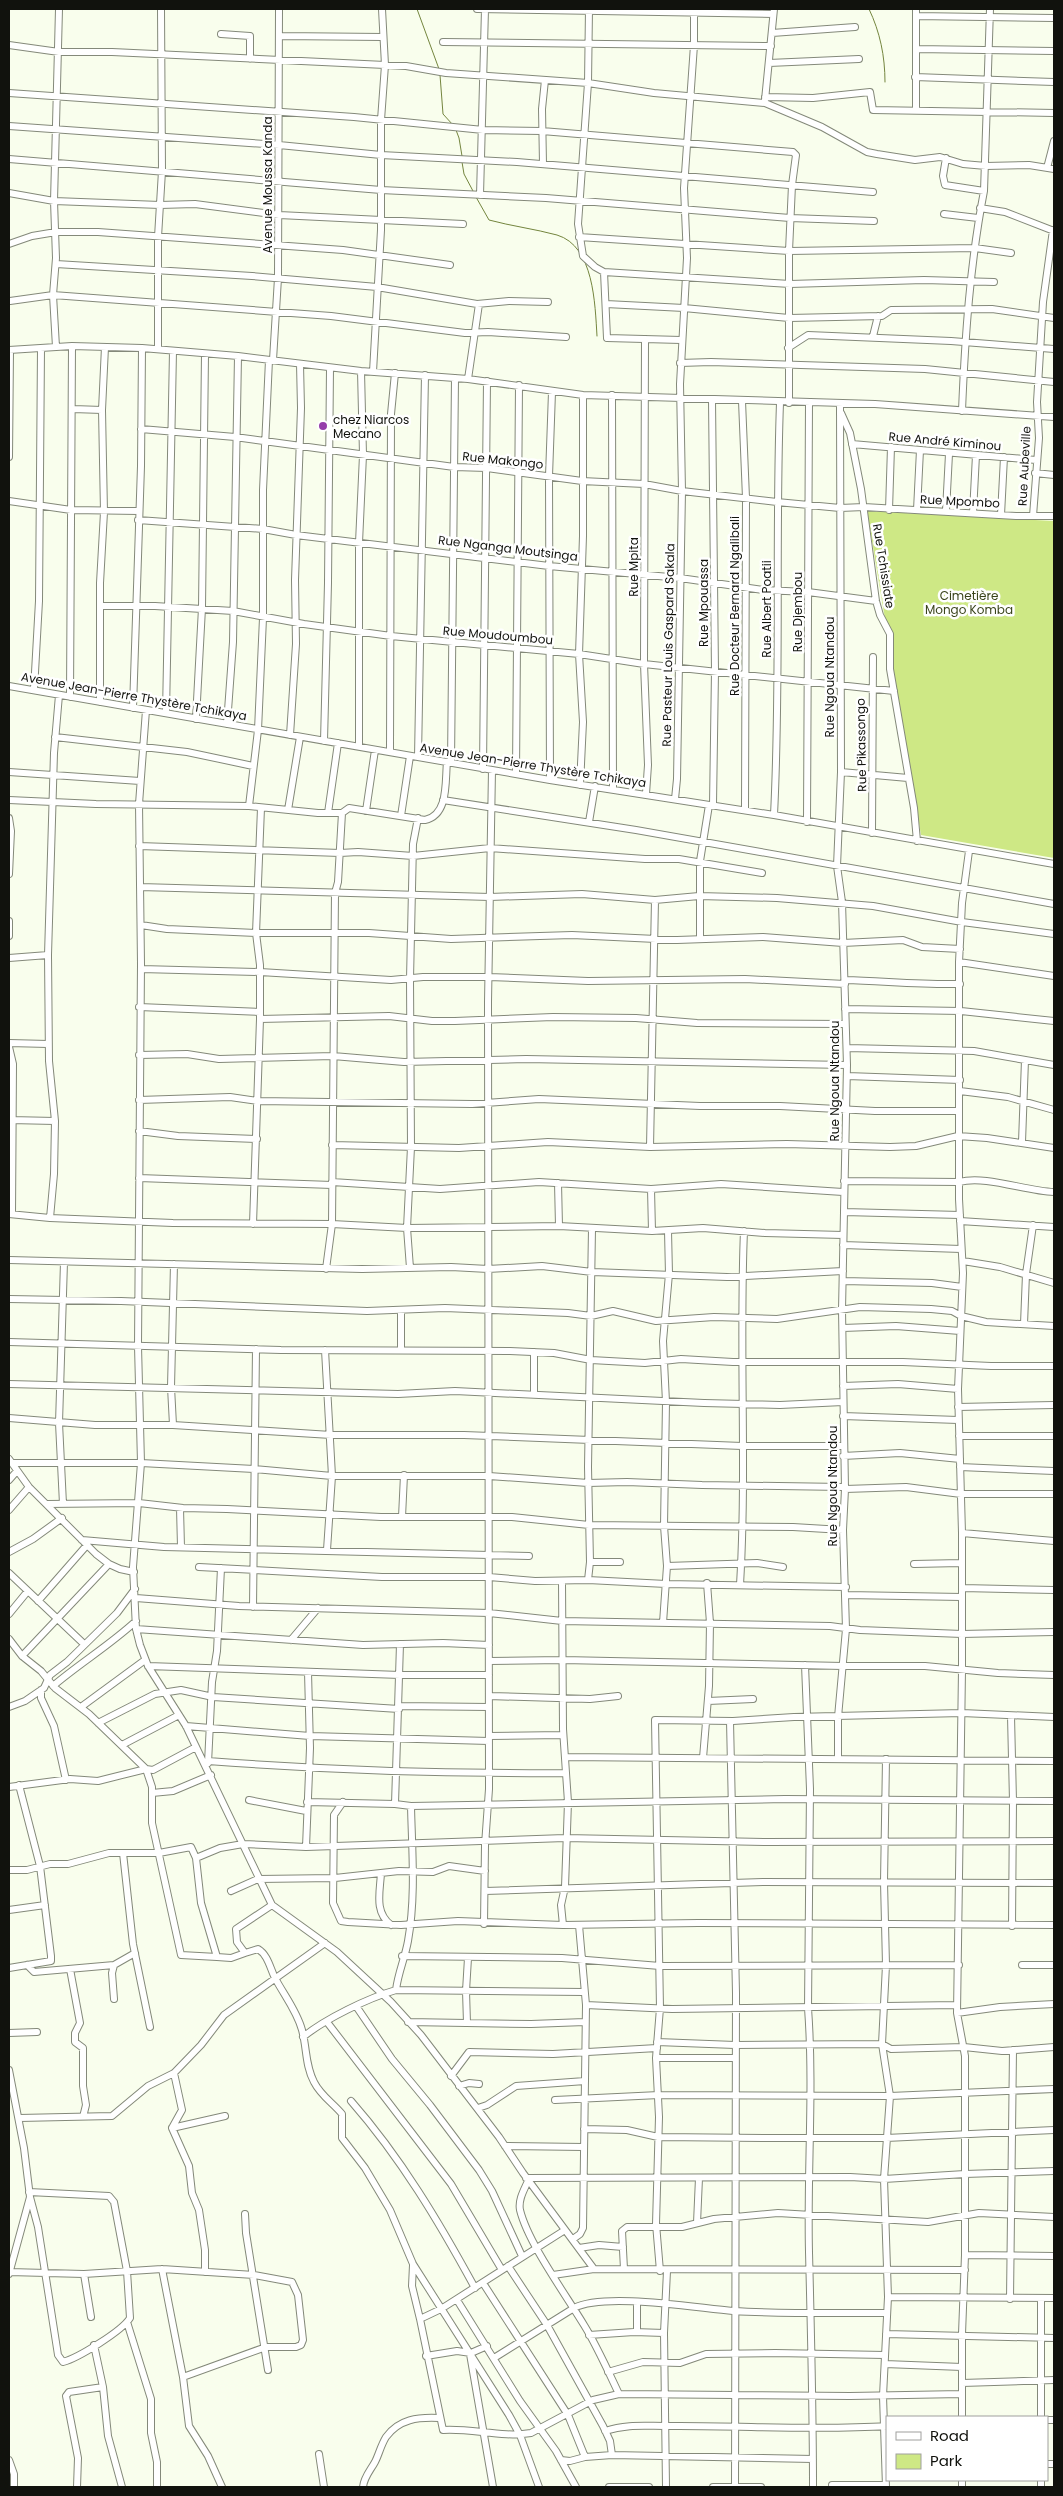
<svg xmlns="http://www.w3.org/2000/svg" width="1063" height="2496" viewBox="0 0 1063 2496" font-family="Poppins,sans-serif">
  <rect width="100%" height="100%" fill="#f9feed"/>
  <path fill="#cee885" d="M867 511 1054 521V858L921 835Z"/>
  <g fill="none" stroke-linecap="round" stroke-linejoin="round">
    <path stroke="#74853e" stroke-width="1" d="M417 9 439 69
      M869 9C880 32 885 56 885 82
      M440 75 443 114 453 125
      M456 130 459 138 462 156
      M462 162 464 174 473 191
      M476 197 489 220C511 226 535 229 557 235 594 246 595 304 597 336"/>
    <defs>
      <path id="minor" d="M477 9 773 14
        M589 9 588 83 578 224 583 256 595 267 604 272 790 284 924 280 994 282
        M916 16 1054 18
        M772 33 855 27
        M221 34 250 36V59
        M279 36 383 37
        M443 42 771 46
        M9 45 59 52H112L406 66 446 73 588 83 654 93 765 103 822 127 867 152 877 154 915 160 940 157 963 164 986 166 1029 165 1054 169
        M916 49 1054 51
        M769 63 859 59
        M915 77 1054 82
        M9 93 354 117 483 130 542 131 793 152 796 155 792 185 789 251V403
        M765 97 813 98 870 92 873 110 1054 113
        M765 100 774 9
        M916 110V9
        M9 126 279 145 381 155 517 162 873 192
        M946 158 943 176 945 185 984 191
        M9 159 381 190 546 198 790 218 874 221
        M543 164 542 109 545 80
        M1047 168 1054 141
        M9 193 54 201 160 205 195 204 279 215 463 224
        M480 195 485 9
        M980 208 1005 212 1054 231
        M944 214 978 218
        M579 237 789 251 975 248 1011 253
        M9 244 32 236 56 232H98L343 250 450 265
        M56 264 252 276 377 287 477 304 509 301 548 302
        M604 272 607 338 681 340
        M10 301 53 295 331 316 465 333 488 332 566 337
        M606 304 684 308 789 318 882 316 891 310 992 309 1054 318
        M873 336 878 316
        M645 339 644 664 648 765 646 794
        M56 347 53 295 56 258 54 201 59 9
        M788 348 808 335 951 341 1054 349
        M158 349V237L162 171 161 9
        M9 350 72 346 142 348 238 356 361 371 468 379 583 395 875 404 1054 417
        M273 360 278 278 279 9
        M680 363 711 362 925 369 1054 382
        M373 372 381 230V120L385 65 382 9
        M468 379 479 304
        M612 395 613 789
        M712 400 715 671 713 805
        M742 401 746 498 745 810
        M73 409 102 410
        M962 411C965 337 970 264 984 191L990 9
        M841 413 850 433 861 489 876 601 880 615 890 634V669L914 808 917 841
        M141 429 235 437 454 467 487 468 582 481 644 484 682 491 777 502 840 508 864 507 1016 516H1054
        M852 444 1036 460
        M9 457 10 350
        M1035 473 1054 475
        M9 501 71 510 139 511
        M889 510 891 447
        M917 510 920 450
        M946 511 949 454
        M973 513 976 455
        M1001 515 1004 457
        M1033 516 1039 438 1037 402 1043 302 1053 230
        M138 520 263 529 296 535 549 566 680 578 763 590 808 592 876 601
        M100 606H155L233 611 304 624 391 636 579 654 644 664 894 691
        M9 686 550 780 774 815 1054 864
        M34 690 39 601 41 348
        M70 697 72 346
        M100 702V583L104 512 102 410 105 347
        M133 708 141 466 142 348
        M146 710 139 804 141 964 138 1346 141 1463 133 1567 136 1629 140 1645 148 1666 186 1726 272 1905 337 1952 391 2002 421 2035 499 2137 523 2173 594 2269
        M166 713 173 351
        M196 719 202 608 205 354
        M227 724 233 642 238 356
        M290 735 296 644 295 580 301 408 300 364
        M55 737 187 752 253 766
        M324 741 328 583 330 368
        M359 746V543L363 455 361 371
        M390 752 391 414 395 373
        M418 757 425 375
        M451 763 455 378
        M483 769 487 381
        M9 772 140 781
        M841 772 908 778
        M516 774 519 385
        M550 780 549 476 552 392
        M580 785 583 722 579 654 583 536V395
        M675 799 677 779 682 491 680 384 687 258 684 188 694 45V9
        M9 800 96 804 249 806 318 813H342L349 808 425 820C449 815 445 781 447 762
        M443 800 636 830 1054 904
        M249 806 258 730 263 618V490L269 360
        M288 810 300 737
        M366 811 375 750
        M328 813 338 743
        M774 815C781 677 775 540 780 403
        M401 816 410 756
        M9 818 11 831 9 874
        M589 822 595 786
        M807 822 809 402
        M872 833 873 657
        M139 846 340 853 358 852 413 856 490 848 645 859H679L762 873
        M140 887 490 897 582 894 655 900 699 896 777 898 873 906 962 922 1054 934
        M9 921V936
        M141 925 167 929 256 933H369L451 939 572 935 677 940 763 937 843 943 903 940 922 947 960 949
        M700 939V861L709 805
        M9 958 48 955
        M959 962 1054 976
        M141 969 260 972 391 980 423 977H489L588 981 745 979 845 984
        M845 980C884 981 921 985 960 984
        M139 1007 260 1012
        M845 1009 961 1011 1054 1021
        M260 1019 389 1016 432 1021H455L553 1017 636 1018 697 1023 845 1024
        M9 1043 48 1044
        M9 1047 13 1064 12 1214
        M847 1048 974 1051 1054 1065
        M139 1055 187 1054 219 1059 333 1056 404 1062 526 1059 847 1065
        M847 1076 960 1080
        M960 1091 1008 1097 1054 1110
        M139 1100 230 1097 258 1101 472 1104 539 1099 700 1106H780L875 1111H959
        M10 1120 55 1121
        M139 1131 178 1136 257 1139
        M1022 1142 1025 1060
        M332 1145 459 1148 548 1142 650 1147 787 1144 890 1147 916 1146 958 1136 987 1138 1054 1148
        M650 1147 655 900
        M139 1178 332 1185
        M844 1181 959 1182C986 1175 1025 1191 1054 1192
        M332 1182 440 1189 539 1182 651 1189 721 1184 843 1192
        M558 1183 559 1226
        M651 1189 652 1231
        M844 1212 960 1215
        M9 1214 50 1218 173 1223 332 1224 407 1228 559 1226 652 1231 703 1228 765 1233 843 1235
        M50 1218 54 1174 55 1121 49 1061 48 955 54 753 59 695
        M960 1221 1054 1227
        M253 1224 260 1019V965L256 933 261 808
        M843 1245 961 1249
        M9 1260 362 1269 451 1267 488 1269 542 1266 592 1272 727 1277 843 1271
        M963 1261 1000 1267 1054 1283
        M410 1268 407 1228 411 1147 410 979 413 844 418 818
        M326 1269 332 1224 335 893 338 882 342 813
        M843 1281 932 1283 962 1287
        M9 1299 121 1301 367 1311 445 1308 568 1313 591 1316 613 1311 656 1321 714 1317 777 1319 860 1307 931 1309 952 1311 961 1316 986 1322 1054 1326
        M401 1310V1350
        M1024 1324 1026 1274 1033 1225
        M843 1328 896 1326 960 1331
        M9 1342 281 1350 510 1351 554 1353 591 1360 645 1363 681 1359 733 1362H903L991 1366H1054
        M325 1350 332 1476 327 1550
        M534 1352V1394
        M9 1384 398 1394 455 1391 704 1403 780 1405 843 1402
        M843 1386 898 1384 958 1389
        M958 1407 1054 1405
        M843 1416 958 1420
        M9 1418 95 1425H173L331 1435H464L742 1446H843
        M173 1425 171 1387 174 1264
        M959 1436H1054
        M843 1456 900 1453 960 1459
        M9 1459 29 1487 96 1554 109 1564 120 1569 134 1572
        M11 1463H141L254 1469 332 1476H489L588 1483 627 1482 702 1485 843 1487
        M960 1467 1054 1471
        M9 1480 17 1471
        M845 1489 906 1487 961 1494H1054
        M47 1504 139 1503 183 1508 227 1509 381 1517H512L589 1525 793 1527 843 1530
        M63 1504 59 1423 64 1262
        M180 1508 181 1547
        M9 1510 29 1487
        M402 1517 404 1475
        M962 1533 1054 1541
        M82 1540 164 1547 529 1556
        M9 1552 33 1539 62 1518
        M590 1562H620
        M914 1564 961 1563
        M667 1566 757 1563 783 1567
        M199 1567 382 1577H489L535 1581 588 1580 666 1584 846 1587
        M9 1573 84 1644
        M588 1580 590 1562 588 1467 592 1229
        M562 1581 563 1729 568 1802 565 1887 561 1905 563 1925
        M740 1585C747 1467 739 1349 744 1231
        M962 1588 1054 1590
        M846 1595 962 1597
        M136 1598 239 1606 489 1613 562 1621 830 1626 860 1630 962 1634 1054 1632
        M38 1601 87 1545
        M253 1607 256 1349
        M9 1614 27 1592
        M663 1623 667 1566 664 1526 666 1402 663 1341 669 1274 668 1231
        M136 1629 363 1645 443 1643 489 1645
        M9 1639 22 1656 41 1671 55 1688 89 1714 146 1769 152 1787V1823L181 1955 217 1957 201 1903 196 1858 191 1847 159 1853H109L68 1864H50L27 1870H9
        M291 1640 318 1608
        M400 1644 395 1804 411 1806 785 1799 1054 1801
        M22 1656 109 1564
        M489 1661 563 1660 843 1666H925L998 1673 1054 1675
        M805 1665 810 1789 808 2008C814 2089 807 2170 809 2252 811 2330 813 2409 813 2487
        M148 1666 400 1675H489
        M53 1686C80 1663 110 1645 136 1621
        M41 1690V1698L54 1726 66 1780
        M489 1696 590 1699 618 1696
        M708 1701 753 1699
        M399 1706 489 1707
        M9 1707 25 1701 44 1688 50 1675 67 1662 117 1613 135 1589
        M81 1707 145 1660
        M1011 1716 1013 1801 1012 1926
        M730 1721 736 1993 735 2487
        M98 1723 155 1694 181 1690 213 1697 399 1709
        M186 1726 310 1736 489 1741
        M489 1736 563 1735
        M122 1745 179 1715
        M565 1757 1054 1761
        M703 1758 709 1686 710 1623 707 1583
        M838 1759V1717L846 1629 843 1530 845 1489 842 1310 847 1065 842 902 837 866 841 772 840 403
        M208 1761C327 1770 446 1774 565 1773
        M208 1763 212 1682 217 1651 221 1568
        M9 1787 70 1779 98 1781 146 1769 153 1770 196 1747
        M152 1793 173 1791 211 1775
        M249 1800 306 1811
        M307 1802 395 1804
        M343 1802 334 1815 333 1903 341 1921 348 1922 401 1925 458 1921 563 1925 698 1923 1054 1925
        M306 1847 310 1748 308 1672
        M123 1853 133 1944 150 2027
        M196 1858 220 1848 243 1844 306 1847 565 1838 767 1842 1054 1841
        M381 1873C380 1892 374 1912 391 1925
        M231 1891 258 1879 335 1878 399 1871 433 1872 449 1866 485 1871
        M485 1891 763 1882 1054 1883
        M272 1905 236 1929 237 1942 245 1953 258 1949C268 1955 270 1968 275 1978 284 1995 297 2011 302 2030 307 2048 305 2065 314 2082 321 2096 333 2103 342 2114V2138L365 2168 390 2210 413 2264 509 2415 520 2435 539 2487
        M9 1910 45 1905
        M484 1924 485 1845 489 1789 488 1002 492 770
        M402 1956 562 1958 660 1966 959 1965
        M217 1957 231 1958 245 1953
        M27 1965 34 1972 114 1965 135 1953
        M114 1965 112 1973 114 1999
        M1022 1965H1054
        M9 1968 51 1961V1956L40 1866 19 1785
        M70 1969 80 2023 75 2033V2042L83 2048V2086L86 2105 83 2117
        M396 1990 584 1992
        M586 2005 672 2009 957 2005
        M356 2006 392 2059 430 2105 479 2170 492 2191 522 2256
        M957 2013 1000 2007 1054 2004
        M327 2022 451 2184 502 2270
        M408 2022 531 2024 585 2022
        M467 2023 466 1991 468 1958
        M9 2033 37 2032
        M303 2037C325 2019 368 1998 396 1990 398 1973 405 1958 408 1941 416 1896 412 1851 411 1806
        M657 2042 735 2045 882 2044 891 2049 964 2047 1002 2051 1054 2047
        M656 2058H735
        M9 2070 24 2148 30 2197 9 2274
        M174 2073 182 2110 172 2128 189 2166 192 2193 199 2210 205 2250V2272
        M451 2076 469 2052 553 2054 657 2048
        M459 2086 469 2083 479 2084
        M555 2100 659 2095 890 2096 1054 2089
        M351 2101C401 2158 439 2222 475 2288
        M478 2108 487 2105 516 2086 585 2081
        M19 2118 112 2116 148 2086 174 2073 201 2045 224 2015 325 1943
        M172 2128 225 2116
        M584 2129 627 2130 658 2137 772 2138H886L1054 2130
        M505 2146 584 2147
        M526 2178 850 2177 884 2179 965 2174 1054 2171
        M528 2181C524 2190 518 2200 520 2210 528 2243 566 2295 584 2325 597 2346 608 2371 619 2394
        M29 2192 109 2196 114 2202 127 2271 130 2318C122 2331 78 2358 63 2362L58 2355 38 2227 30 2197
        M245 2214 246 2233 268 2370
        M697 2223 699 2178
        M573 2239 580 2234 583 2228 586 2005 579 1925
        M579 2248 599 2245 623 2247
        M965 2255 1054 2256
        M413 2265 412 2286 420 2319 441 2309 565 2230
        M508 2266 547 2325 603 2426 610 2441 612 2455
        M162 2269 183 2377 189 2426 208 2456 222 2487
        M624 2269 622 2231 627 2227H682L714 2219 778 2213 928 2222 979 2213 1054 2217
        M660 2271 656 2224 659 2117 656 2058 660 2008 655 1720 733 1721 794 1717 962 1713 1054 1717
        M9 2272 84 2274 162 2269 254 2275 292 2282 298 2295 303 2340 301 2345 296 2347H266L183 2377
        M84 2274 91 2317
        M553 2275 594 2269 965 2270
        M483 2283 568 2415 585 2457
        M888 2297 1054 2298
        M1010 2299 1013 2050
        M1041 2299V2417
        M457 2300 520 2401 556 2451 576 2487
        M637 2303V2332
        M420 2319 443 2430C472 2428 502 2438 531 2433L593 2400 619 2394 850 2396 962 2394
        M127 2322 151 2399V2433L157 2462V2487
        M886 2334 1054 2338
        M589 2335 634 2332 664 2333
        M94 2345 103 2387 108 2436 122 2487
        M470 2354 493 2487
        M426 2356 457 2351 471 2353 487 2346
        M494 2358 574 2308C605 2292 696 2308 733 2311 784 2314 835 2313 886 2313
        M885 2364 962 2367
        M608 2372 643 2362 680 2363 706 2354 775 2353 885 2355
        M962 2383 1054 2380
        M962 2417V2334L965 2255V2056L957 2013 962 1670V1533L958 1389 963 1273 959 1199V962L962 903 969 851
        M1047 2420H1054
        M605 2431C626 2424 644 2426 665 2426 739 2425 813 2431 887 2426
        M319 2454 324 2487
        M9 2460 14 2474V2487
        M561 2460 570 2461 585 2457 612 2455 813 2459
        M1047 2464H1054
        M832 2485H885
        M77 2487 78 2458 66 2396 69 2392 103 2387
        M363 2487C364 2477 370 2471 375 2462 379 2454 381 2445 386 2437 399 2419 418 2417 439 2418
        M609 2487H649
        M666 2487 664 2333 667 2271
        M713 2487H761
        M886 2487 883 2396 888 2297 884 2179 890 2096 882 2044 886 1965 884 1882 886 1759
        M962 2487V2480
        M1041 2487V2480"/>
    </defs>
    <use href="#minor" stroke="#84897a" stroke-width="8"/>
    <use href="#minor" stroke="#fff" stroke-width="6"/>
  </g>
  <circle fill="#953daa" stroke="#fff" stroke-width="2" cx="323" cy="426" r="5"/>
  <g text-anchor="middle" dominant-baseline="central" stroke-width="5" stroke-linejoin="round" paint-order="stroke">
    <g font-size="12" fill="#11120d" stroke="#fff">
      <text transform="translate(267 185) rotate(-90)">Avenue Moussa Kanda</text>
      <text transform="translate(945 441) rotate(5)">Rue André Kiminou</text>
      <text transform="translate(503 460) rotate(6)">Rue Makongo</text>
      <text transform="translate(1024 466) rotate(-87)">Rue Aubeville</text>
      <text transform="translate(960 501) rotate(3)">Rue Mpombo</text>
      <text transform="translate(508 548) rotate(7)">Rue Nganga Moutsinga</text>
      <text transform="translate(884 566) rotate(81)">Rue Tchissiate</text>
      <text transform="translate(633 567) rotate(-90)">Rue Mpita</text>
      <text transform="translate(703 603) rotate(-90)">Rue Mpouassa</text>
      <text transform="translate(734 606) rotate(-90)">Rue Docteur Bernard Ngalibali</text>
      <text transform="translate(766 609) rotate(-90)">Rue Albert Poatii</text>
      <text transform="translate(797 612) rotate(-90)">Rue Djembou</text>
      <text transform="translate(498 635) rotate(5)">Rue Moudoumbou</text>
      <text transform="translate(668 645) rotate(-89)">Rue Pasteur Louis Gaspard Sakala</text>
      <text transform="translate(829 677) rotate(-90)">Rue Ngoua Ntandou</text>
      <text transform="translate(134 696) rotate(10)">Avenue Jean-Pierre Thystère Tchikaya</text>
      <text transform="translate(861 745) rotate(-91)">Rue Pikassongo</text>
      <text transform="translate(533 765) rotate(9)">Avenue Jean-Pierre Thystère Tchikaya</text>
      <text transform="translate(834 1081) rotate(-90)">Rue Ngoua Ntandou</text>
      <text transform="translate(832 1486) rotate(-90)">Rue Ngoua Ntandou</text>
    </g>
    <g font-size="12" fill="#11120d" stroke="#fff" text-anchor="start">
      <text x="333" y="419">chez Niarcos<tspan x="333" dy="14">Mecano</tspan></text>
    </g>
    <g font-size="12" fill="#3a441b" stroke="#fff">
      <text x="969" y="595">Cimetière<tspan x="969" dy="14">Mongo Komba</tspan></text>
    </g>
  </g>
  <rect width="1063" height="2496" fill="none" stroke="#11120d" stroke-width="20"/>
  <rect x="886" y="2416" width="162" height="65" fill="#ffffff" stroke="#a0a09e"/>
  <rect x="896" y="2432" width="25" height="8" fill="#ffffff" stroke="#a0a09e"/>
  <text x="930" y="2441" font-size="15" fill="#11120d">Road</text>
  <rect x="896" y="2454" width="25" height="15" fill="#cee885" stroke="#a0a09e"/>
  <text x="930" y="2466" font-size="15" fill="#11120d">Park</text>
</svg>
